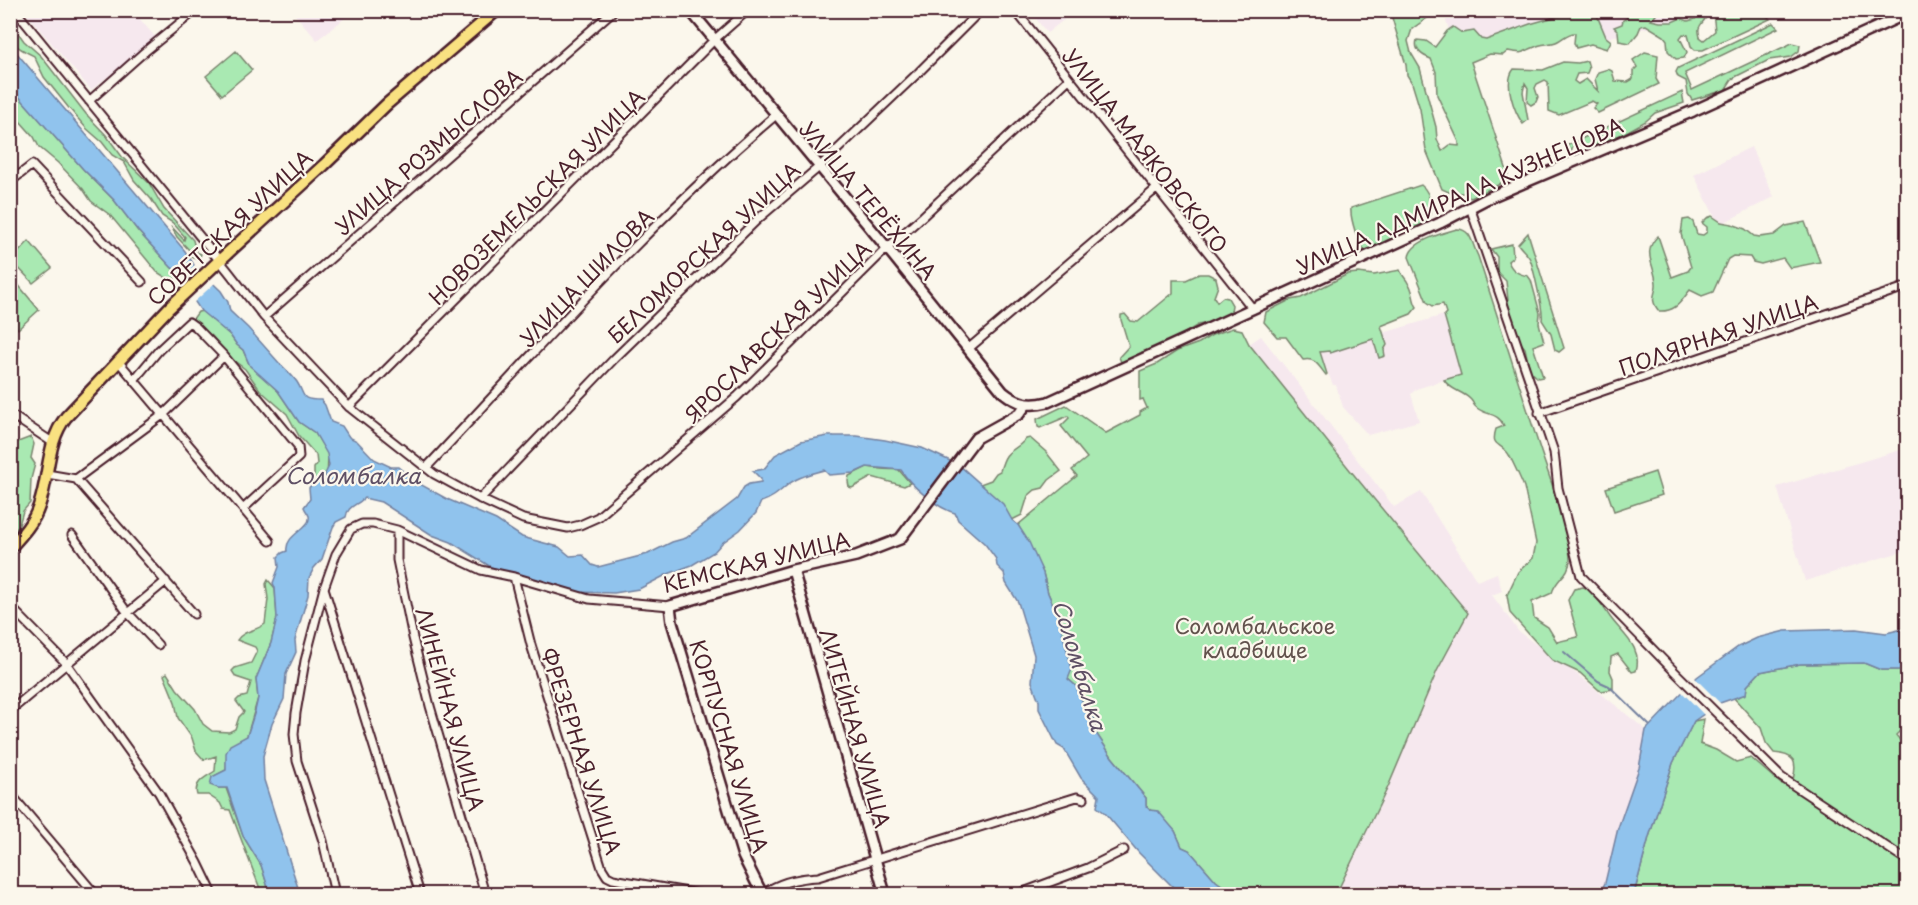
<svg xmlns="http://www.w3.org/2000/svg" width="1918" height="905" viewBox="0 0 1918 905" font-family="'Playpen Sans',sans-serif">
  <rect width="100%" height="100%" fill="#fbf7ec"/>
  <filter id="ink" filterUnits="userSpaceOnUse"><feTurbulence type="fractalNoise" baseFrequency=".0167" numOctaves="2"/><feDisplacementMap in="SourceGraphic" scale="12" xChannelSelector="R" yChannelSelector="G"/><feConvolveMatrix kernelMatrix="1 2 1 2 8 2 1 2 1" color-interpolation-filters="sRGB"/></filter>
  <g filter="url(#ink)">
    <path fill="#f6e8ee" d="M24 11H133L156 38 91 90Z
      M292 11H354L317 40Z
      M1030 11H1075L1047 33Z
      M1443 11H1714L1599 40 1584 20 1457 56Z
      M1751 147 1774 197 1719 225 1694 175Z
      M1444 315 1461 375 1416 389 1411 394 1419 421 1368 435 1343 407 1336 385H1333L1319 352Z
      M1261 336 1394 507 1421 492 1477 581 1497 573 1502 591 1492 595 1519 632 1578 675 1646 730 1639 768 1618 828 1605 883 1599 894H1336L1388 787 1437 671 1467 613 1249 344Z
      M1907 448V550L1805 581 1777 487Z"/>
    <path fill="#a9e9b2" stroke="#7a846e" stroke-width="1.5" d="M1592 10 1596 13 1606 37 1611 41 1607 49 1591 44 1576 48 1574 43 1575 33C1568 33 1565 37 1558 41 1551 45 1542 43 1535 47 1520 53 1525 54 1508 51L1503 55 1490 54 1471 62 1508 174 1500 184 1471 198 1468 197V193H1451L1442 189 1426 150 1420 109 1412 83 1407 75 1406 65 1390 11H1446L1444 14 1430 16 1412 29 1408 41 1411 53 1420 68 1436 127 1437 139 1442 151 1450 145 1459 146V142L1437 95 1436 72 1431 59C1423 56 1414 50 1417 40L1426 41 1435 47 1447 31 1453 27 1462 33 1474 31 1481 39 1486 40 1530 24 1565 14 1570 11Z
      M1623 11H1655L1656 15 1651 20 1660 22H1672L1681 18 1688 21 1695 19 1699 13 1704 12 1705 19C1700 26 1697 27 1700 37L1704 40 1715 31 1713 11H1765L1764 13 1770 19 1703 50H1695L1691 46 1688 35 1683 34 1680 38 1687 52 1684 58 1676 59 1668 51 1667 40 1664 36 1646 25 1641 26 1638 33 1630 43 1619 41 1618 31 1614 27 1622 24 1623 20 1627 18Z
      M11 23 24 41 41 56 86 114 106 135 123 158 149 183 164 209 193 240 196 252 201 254 199 259 190 256V251L177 237 171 226 184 240 185 237 173 223 162 216 151 199 134 180 124 162 112 155 102 142 86 128 68 107 44 77 34 56C16 47 9 44 11 23Z
      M1773 23 1778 28 1685 73 1692 90 1792 43 1800 45 1799 51 1791 57 1769 60 1737 76 1732 79 1725 90 1692 100 1688 94 1686 81 1678 77 1676 72 1678 68Z
      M236 51 252 70 222 95 206 76Z
      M1645 52 1658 55 1656 79 1659 84 1598 113 1593 108 1597 104 1592 101 1559 115 1549 111 1548 82 1545 80 1537 84 1535 88 1538 97 1536 102 1531 105 1527 102 1528 88 1525 83 1523 92 1528 120 1523 124C1514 111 1503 82 1514 69L1543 70 1563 62 1578 63 1587 61 1589 68 1587 73 1577 74 1574 81 1578 84 1586 79 1598 91 1595 79 1598 72 1608 69 1612 71 1615 81 1628 82 1633 79V71L1637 67 1633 60Z
      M10 86 83 169 114 200 138 231 172 268 178 271 179 278 168 279 157 272 110 215 91 201 83 189 58 163 39 147 34 137 11 111Z
      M1682 92 1684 103 1655 113 1646 121 1626 132 1621 139 1587 153 1586 147 1579 144 1573 146 1571 153 1567 151 1568 145Z
      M1421 185C1433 194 1433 217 1424 227 1413 234 1399 235 1388 240 1381 243 1376 253 1367 251 1358 249 1350 216 1351 208Z
      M1712 216 1721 222 1732 224 1745 229 1754 236 1760 237 1774 235 1786 226 1805 222 1820 262 1790 268 1783 258 1761 264 1753 262 1750 257 1733 256 1728 259 1713 292 1702 296 1690 290C1681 301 1676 312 1659 311 1648 298 1657 294 1656 283 1655 265 1641 252 1658 236L1672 277 1688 271 1691 267 1681 234 1683 220 1689 219 1693 222 1697 234 1703 235 1707 232V227L1702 223 1707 218Z
      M1457 229C1472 229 1472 245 1478 256 1499 321 1520 387 1541 452 1551 481 1569 530 1570 559 1570 575 1556 578 1552 593L1532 602 1534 618 1548 627 1557 642 1578 637 1568 600 1574 589 1583 587 1589 589C1598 598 1603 607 1610 617 1622 634 1643 647 1636 671L1632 672 1618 654 1611 657 1610 671 1613 678V689L1602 691 1599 690 1580 673 1552 660 1510 613 1507 595 1518 572 1533 558 1536 543 1524 487C1522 482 1510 455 1507 452 1498 442 1491 446 1496 429L1504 426C1498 412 1487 416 1477 408 1472 404 1475 405 1471 400 1463 391 1451 391 1444 380L1461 375 1444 315 1446 313 1443 304 1433 306 1427 302 1409 257C1411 241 1443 233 1457 229Z
      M1528 233 1564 348 1559 352 1555 350 1551 334 1542 320C1544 313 1533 267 1530 259 1527 253 1522 250 1518 244Z
      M29 241 52 268 33 283 11 260Z
      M1512 244 1513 257 1508 261C1512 271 1518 274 1528 276L1531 280 1540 313 1539 323 1544 342 1533 346 1543 377 1538 378 1530 371 1525 348 1517 338 1510 320 1506 281 1497 272V257L1491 249Z
      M1400 270C1402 276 1405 277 1408 283 1414 289 1412 300 1417 307L1411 314 1381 326 1387 345 1384 350 1385 356 1379 358 1373 339 1330 353 1329 351 1320 352 1327 374 1326 375C1319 367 1316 357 1303 360L1286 337H1277L1264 322 1266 312 1290 300 1301 298 1348 274 1358 273 1374 275Z
      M1199 274H1208L1216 278 1218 286 1214 297 1217 302 1223 297 1228 298 1232 305 1231 311 1220 320 1198 325 1157 350 1142 352 1139 357 1128 364 1121 362 1119 357 1129 346 1121 320V315L1125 314 1131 321 1138 322 1173 293V280H1186Z
      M11 276 39 310 18 329 11 320Z
      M203 311 230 335 237 345 243 350 249 364 278 391 299 422 315 433 328 454 327 483H323L314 480V468L317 464 316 455 299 436 287 414 260 390 245 369 233 360 212 336 192 320 198 312Z
      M1233 328 1242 330 1249 344 1350 470 1468 613 1437 671 1388 787 1336 894H1234L1216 881 1189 850 1182 847 1175 831 1146 806V798L1112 757 1096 733 1094 718 1085 708 1076 686 1068 679 1064 641 1058 616 1048 593 1043 573 1018 525 1077 476 1072 470 1087 458 1061 426 1069 418 1068 416 1040 428 1038 427 1037 419 1066 405 1106 433 1140 415V412L1147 408 1143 399 1140 400V371L1157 364 1177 351 1199 343 1212 335Z
      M31 437 34 444 31 458 35 464 31 479 30 503 23 511 19 525 11 537V442H18Z
      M1030 438 1046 452 1061 471 1049 480 1043 488 1035 490 1028 496 1022 515 1012 520 980 484 991 480 996 473 1000 471C1007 446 1011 455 1026 439Z
      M867 467C877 468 888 471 898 469L910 483 904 486 872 477 852 488 849 487 848 481 849 476Z
      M1655 472 1662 495 1614 511 1606 488Z
      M268 580 275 588 277 618 271 643 256 679 258 698 247 736C228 752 227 740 226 770L212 777 218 788H226L243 836 261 865 270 894H262L230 810 223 809 220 803 208 795H197C193 782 206 777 215 771L216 756 204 760 196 751 192 738 178 718 175 702 164 675 167 673 177 689 195 709 203 724 212 731 229 732 235 729 239 717 244 712 236 701 239 698 247 696 251 682 236 677 232 671 235 668 251 663 257 651 255 647 237 640C242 631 256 631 265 624L268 599 266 584Z
      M1864 663 1881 670H1902L1907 675V724L1896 735 1907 749V894H1634L1649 837 1673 763 1694 721 1704 719 1700 744 1716 750 1736 762 1751 758 1781 784 1793 780C1798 760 1794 755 1774 753L1766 743 1761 728 1734 698 1746 694 1747 686 1760 672 1800 664Z"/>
    <path fill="#90c3ed" stroke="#74819f" stroke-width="1.5" d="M10 45 185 251 194 265 221 291 228 302 230 311 248 328 280 364C284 367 294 378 297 382 306 396 299 400 321 400L325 405 331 422 342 426 349 437 357 441 374 459 391 467H398L416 482 447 499 496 520 522 537 559 547 570 556 583 555 592 565 598 567 648 554 672 542 686 538 737 499 744 487 749 484 761 482V479L753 471 764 469 775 455 801 441 828 436H857L885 440 922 448 959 465 1003 504 1012 520 1018 525 1029 542 1043 573 1048 593 1058 616 1072 669 1068 679 1076 686 1085 708 1094 718 1096 733 1112 757 1146 798V806L1150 810 1158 811 1175 831 1182 847 1189 850 1216 881 1234 894H1180L1139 853 1105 813 1097 807 1099 796 1081 778 1064 749 1057 745 1039 709V701L1032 682 1034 655 1018 602 1006 583 1004 573 997 566 996 559 985 544 958 520 955 513C937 508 911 486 901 470L867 467 854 473 829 475 824 470C811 474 796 477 785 487 777 494 771 499 761 502L756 513 740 530 722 543 714 552 692 565 668 574 639 589 614 593 575 592 522 578 491 567 451 542 432 535 381 502 364 498C358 505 347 506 346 517L336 522 333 527 322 559 314 568 309 578 308 595 295 640 296 652 286 674 284 699 272 724 263 756 264 780 300 894H270L261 865 243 836 227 788H218L210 785 212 777 226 770V753L230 745 247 736 255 711 258 698 256 679 271 643 277 618 275 588 273 583 279 567 278 557 282 553 287 551C284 535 312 528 309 516 308 513 305 510 304 507L310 499 309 488 314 480 323 483H327L325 474 329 466 327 454 315 433 299 422 278 391 250 366 243 350 237 345 230 335 201 311 179 278 178 271 172 268 138 231 114 200 83 169 15 92 11 86Z
      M1907 628V668L1902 670H1881L1864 663 1800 664 1760 672 1747 686 1746 694 1720 703 1694 721 1673 763 1649 837 1634 894H1599L1605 883 1618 828 1639 768 1646 730 1697 677 1738 647 1757 638 1785 631 1856 629 1886 633Z"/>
    <path fill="#fbf7ec" d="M197 263 216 282 192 304 178 281Z
      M1693 676 1722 705 1706 717 1680 690Z"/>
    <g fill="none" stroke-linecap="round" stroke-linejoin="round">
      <path stroke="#74819f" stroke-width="2" d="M1564 652 1598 681 1609 686 1649 725"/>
      <defs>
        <path id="street" d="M15 10 228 271 264 317 349 407 434 474 480 499 523 519 568 528 580 525 598 517 737 397 887 248 923 216 1069 79
          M1015 10 1253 309
          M89 101 142 54 196 10
          M10 182 32 165 142 282
          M1470 207 1554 452 1558 488 1581 576 1675 672 1781 777 1908 861
          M264 317 614 10
          M968 349 1156 189
          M118 361 270 541
          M134 380 159 350 189 322 196 327 224 356 298 446 299 457 243 509
          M349 407 714 40 748 10
          M1539 413 1908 286
          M10 414 52 442
          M426 468C539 348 649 222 776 115
          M47 474 76 479 194 614
          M76 479 164 414 224 356
          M480 499 614 359 758 219 819 167 919 72 981 10
          M397 530V560L413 638 430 706 485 894
          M72 535 127 612 158 645
          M514 577 531 645 602 868 607 876 613 879 699 894
          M324 588 420 894
          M10 606 66 663 159 793 198 863 213 894
          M10 711 166 581
          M10 793 95 894
          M335 894 323 841 297 761 294 734 296 713 305 661 324 588 336 554 351 529 362 524H373L397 530 481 570 514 577 589 599 670 606
          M763 894C779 882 798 878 818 877L1077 797 1084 799
          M1018 894 1088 868 1124 850"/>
        <path id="secondary" d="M690 10 887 248 1003 392C1018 404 1029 407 1048 402L1440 223 1488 198 1693 111 1908 13
          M793 570 885 894
          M762 894 743 856 672 622 670 606 793 570 856 556 900 539 976 438 1019 414 1026 405"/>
        <path id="primary" d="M10 548C22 535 34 522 39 506 50 475 46 443 66 417L169 308 219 261 324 165 387 104 497 10"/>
      </defs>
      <use href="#street" stroke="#4a1f2b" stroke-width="11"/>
      <use href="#secondary" stroke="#4a1f2b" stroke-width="14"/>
      <use href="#primary" stroke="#4a1f2b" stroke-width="15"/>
      <use href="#street" stroke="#fbf7ec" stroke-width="7"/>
      <use href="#secondary" stroke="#fbf7ec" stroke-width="9"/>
      <use href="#primary" stroke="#f9e181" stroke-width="10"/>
    </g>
  </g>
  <g text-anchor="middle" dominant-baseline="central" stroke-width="4.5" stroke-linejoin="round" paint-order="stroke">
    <g font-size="21" fill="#4a1f2b" stroke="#fbf7ec">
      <text transform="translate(1146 150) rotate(52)">УЛИЦА МАЯКОВСКОГО</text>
      <text transform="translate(428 151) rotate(-41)">УЛИЦА РОЗМЫСЛОВА</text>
      <text transform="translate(1459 195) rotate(-24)">УЛИЦА АДМИРАЛА КУЗНЕЦОВА</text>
      <text transform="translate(536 196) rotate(-45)">НОВОЗЕМЕЛЬСКАЯ УЛИЦА</text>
      <text transform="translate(869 200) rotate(50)">УЛИЦА ТЕРЁХИНА</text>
      <text transform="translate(229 227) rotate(-43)">СОВЕТСКАЯ УЛИЦА</text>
      <text transform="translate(703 252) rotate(-43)">БЕЛОМОРСКАЯ УЛИЦА</text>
      <text transform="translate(586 277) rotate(-46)">УЛИЦА ШИЛОВА</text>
      <text transform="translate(777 331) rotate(-44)">ЯРОСЛАВСКАЯ УЛИЦА</text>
      <text transform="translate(1718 334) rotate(-19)">ПОЛЯРНАЯ УЛИЦА</text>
      <text transform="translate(756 561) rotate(-14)">КЕМСКАЯ УЛИЦА</text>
      <text transform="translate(451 709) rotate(75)">ЛИНЕЙНАЯ УЛИЦА</text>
      <text transform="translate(856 728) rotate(74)">ЛИТЕЙНАЯ УЛИЦА</text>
      <text transform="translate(730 746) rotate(73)">КОРПУСНАЯ УЛИЦА</text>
      <text transform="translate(582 751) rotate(72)">ФРЕЗЕРНАЯ УЛИЦА</text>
    </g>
    <g font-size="21" fill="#62524d" stroke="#fbf7ec">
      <text x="1255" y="625">Соломбальское<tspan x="1255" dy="24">кладбище</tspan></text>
    </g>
    <g font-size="22" font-style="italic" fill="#5f5065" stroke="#fbf7ec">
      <text x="353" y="474">Соломбалка</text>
      <text transform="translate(1081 665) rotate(73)">Соломбалка</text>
    </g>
  </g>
  <rect width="1918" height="905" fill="none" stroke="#fbf7ec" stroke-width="36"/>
  <rect x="18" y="18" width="1882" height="869" fill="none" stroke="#4a1f2b" stroke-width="2" filter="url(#ink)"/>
</svg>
